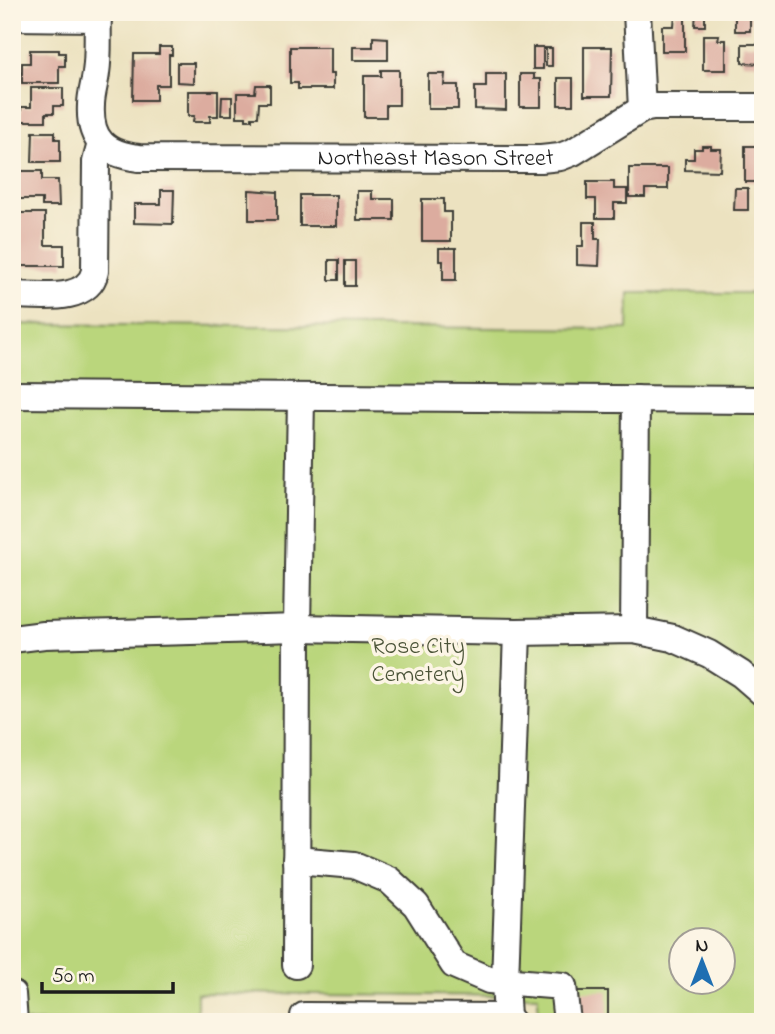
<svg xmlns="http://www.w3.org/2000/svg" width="775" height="1034" viewBox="0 0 775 1034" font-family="'Indie Flower',sans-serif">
  <rect width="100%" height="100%" fill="#fcf5e5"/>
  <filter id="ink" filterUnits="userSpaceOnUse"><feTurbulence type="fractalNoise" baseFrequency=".0143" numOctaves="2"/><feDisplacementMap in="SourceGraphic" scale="14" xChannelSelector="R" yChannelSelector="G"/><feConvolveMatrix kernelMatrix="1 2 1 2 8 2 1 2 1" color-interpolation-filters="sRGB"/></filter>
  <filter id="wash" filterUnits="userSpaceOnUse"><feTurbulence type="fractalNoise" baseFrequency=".00686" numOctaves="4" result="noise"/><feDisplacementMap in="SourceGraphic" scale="28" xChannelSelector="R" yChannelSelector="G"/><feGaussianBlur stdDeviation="1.57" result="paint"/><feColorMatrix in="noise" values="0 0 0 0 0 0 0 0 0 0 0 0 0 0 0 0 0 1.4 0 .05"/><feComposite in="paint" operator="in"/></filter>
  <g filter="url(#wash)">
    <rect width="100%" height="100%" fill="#ece2c0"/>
    <path fill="#bad67b" stroke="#6b794c" stroke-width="2" fill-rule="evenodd" d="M629 293H763V1022H538V996L197 993V1022H12V324L628 329ZM680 940H722V982H680Z"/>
    <g id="blocks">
      <path fill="#dcac9f" d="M696 12H705V26H695Z
        M675 13H685V51H662V26H674Z
        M735 13H750V31H735Z
        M703 35H719L718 40H726V70H703Z
        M373 37 388 38V60H353V47H373Z
        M742 44H763V64L742 63Z
        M159 47H172V55H169V85H156V100H133L134 54H159Z
        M290 47H330V74H333V89H298V83H290Z
        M533 47H543V69H533Z
        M584 47H612L611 96H584Z
        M546 48H552V66H546Z
        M30 50H59V53H65V66H59V83H22V63H30Z
        M177 63H194V83L177 82Z
        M381 70H399V105H386V117H364V76H381Z
        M428 74H445L444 85H458V109H428Z
        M486 74H506V110L475 109V87H486Z
        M520 74H534V79H541V107H520Z
        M558 78H573V105H558Z
        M256 85H270V103H259L258 117H252V120H246V117H237V93H255Z
        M31 88H63V106H54V113H46V121H21V107H31Z
        M188 91H218V116H210V122H193L194 116H188Z
        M222 97H232V115H221Z
        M33 132H55V139H60V162H32Z
        M702 146H711V149H721L720 171 685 170V159H694V149H702Z
        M745 146H763V182H745Z
        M629 168H668V189H645V197H629Z
        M13 171H42V180H58L59 206H42V199H13Z
        M587 182H614V189H627V203H614V218H596V199H587Z
        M735 188H748V210H734Z
        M161 190H174L173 224 134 223V204H161Z
        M249 190 277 192V220H249Z
        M357 191H372V199H394V220H357Z
        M300 195H336V226H300Z
        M422 199H444V212H451V241H422Z
        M12 213H45V245H64V266H19V243H12Z
        M583 222H595V239H600L599 266 577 265V246H583Z
        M439 248H456V280H443V261H439Z
        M329 260H339V280H329Z
        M345 261H355V286H345Z
        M575 991H608V1022H575Z"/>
    </g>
  </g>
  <g filter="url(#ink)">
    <use href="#blocks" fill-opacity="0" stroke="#3b3a35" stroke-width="2"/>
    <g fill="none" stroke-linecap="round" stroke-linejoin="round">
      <defs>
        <g id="minor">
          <path id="s1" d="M98 12C97 32 99 53 96 73 95 83 91 94 91 105 89 141 106 154 139 158L541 159 560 157 573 152 642 109 653 107H763"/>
          <path d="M637 12 642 109"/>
          <path d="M12 17 98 18"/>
          <path d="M12 295C38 295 88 304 95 271L96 162 101 143"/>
          <path d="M12 395 763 400"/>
          <path d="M634 630 636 399"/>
          <path d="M12 639 44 635 297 628 517 632 634 630 673 638 709 654 741 674 763 693"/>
          <path d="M296 860 354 865 389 880 416 905 454 965 489 980 563 986 567 1022"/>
          <path d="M296 965 297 628 301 398"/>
          <path d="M12 994 14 1022"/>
          <path d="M507 1017 505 982 517 632"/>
          <path d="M304 1022V1016L507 1017 512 1022"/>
        </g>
      </defs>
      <use href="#minor" stroke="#3b3a35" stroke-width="30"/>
      <use href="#minor" stroke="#fff" stroke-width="26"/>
    </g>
  </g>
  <g text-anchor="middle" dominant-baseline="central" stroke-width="7" stroke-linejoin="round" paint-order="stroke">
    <g font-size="24" fill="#1c1c1c" stroke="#fcf5e5">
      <text stroke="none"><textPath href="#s1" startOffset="472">Northeast Mason Street</textPath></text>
    </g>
    <g font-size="24" fill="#4b5438" stroke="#fcf5e5">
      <text x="418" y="647">Rose City<tspan x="418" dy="28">Cemetery</tspan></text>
    </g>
  </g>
  <rect width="775" height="1034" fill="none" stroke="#fcf5e5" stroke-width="42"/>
  <g transform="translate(702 961)"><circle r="33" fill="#fcf5e5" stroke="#a29e95" stroke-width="2"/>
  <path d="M0-5L12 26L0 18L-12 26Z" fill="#1f6fb2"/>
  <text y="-10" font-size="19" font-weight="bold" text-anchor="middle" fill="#1c1c1c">N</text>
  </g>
  <path d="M42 982v10h131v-10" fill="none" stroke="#1c1c1c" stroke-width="3.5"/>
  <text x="52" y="982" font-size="21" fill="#1c1c1c" stroke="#fcf5e5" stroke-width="5" paint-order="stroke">50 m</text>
</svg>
